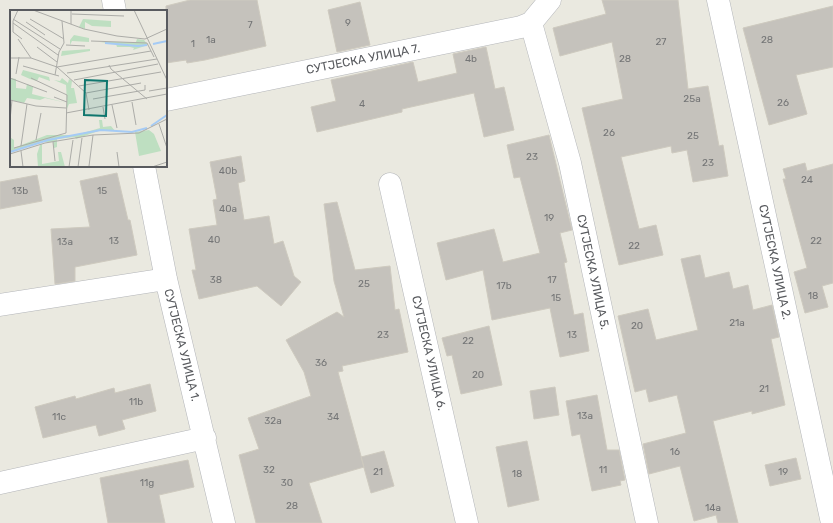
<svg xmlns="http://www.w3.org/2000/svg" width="833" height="523" viewBox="0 0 833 523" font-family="Rubik,sans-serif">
  <rect width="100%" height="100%" fill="#eae9e0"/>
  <path fill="#c5c2bc" stroke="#cecabf" d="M190 0H257L266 46 205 60 187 63 186 60 166 63V6Z
    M602 0H678L688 89 708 86 719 146 723 145 728 176 693 182 687 150 672 153 671 146 621 157 639 229 656 225 663 255 619 265 582 108 623 99 612 42 560 56 553 28 606 14Z
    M360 2 370 45 337 52 328 10Z
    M833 6V67L796 75 807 114 769 125 743 28Z
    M486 47 495 89 504 87 514 130 484 137 474 93 402 109V112L317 132 311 107 336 101 331 80 413 62 418 82 457 73 453 54Z
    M549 135 572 230 560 233 567 262 564 263 574 315 583 313 589 351 560 357 550 308 492 320 483 270 446 280 437 243 494 229 503 262 540 253 520 177 514 178 507 145Z
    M241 156 245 181 238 183 244 220 269 216 274 244 283 241 294 276 301 282 281 306 257 286 199 299 192 270H196L189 229 217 225 213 200 217 199 210 162Z
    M805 163 807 171 833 164V283L822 286 828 307 805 313 794 272 807 268 783 179H786L783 169Z
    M117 173 128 220H130L137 255 75 267V281L55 284 51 229 90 227 80 181Z
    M37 175 42 201 0 209V182Z
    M337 202 355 270 390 266 395 310 399 309 408 352 342 366 343 371 338 372 364 467 309 483 322 523H256L239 455 259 449 248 418 311 396 304 372 286 340 337 312 344 317 334 281 324 204Z
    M700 255 705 278 729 272 733 289 748 285 753 310 772 305 779 337 771 339 785 405 752 414V411L713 421 738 523H718L716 515 694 521 680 466 649 474 643 444 686 433 677 395 649 402 646 389 635 392 618 316 648 309 656 340 698 330 681 259Z
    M489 326 502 385 461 394 452 355 447 356 442 338Z
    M150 384 156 411 122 420 125 429 99 436 96 425 43 438 35 407 75 396 76 399 114 388 115 393Z
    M555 387 559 415 534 419 530 391Z
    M597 395 607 450H619L625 480 620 481 621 485 592 491 580 434 572 436 566 401Z
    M527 441 539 500 508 507 496 447Z
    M384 451 394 486 371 493 361 457Z
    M796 458 801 479 770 486 765 465Z
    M188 460 194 487 159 495 165 523H108L100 478Z"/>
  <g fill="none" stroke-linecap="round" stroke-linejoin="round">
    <defs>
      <path id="minor" d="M113 0 115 11
        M718 0 832 523
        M531 23 570 163 647 523
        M166 100 521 27 531 23 550 0
        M144 166 166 279 224 523
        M390 184 467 523
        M0 305 166 279
        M0 483 205 438"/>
    </defs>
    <use href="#minor" stroke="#b3b5b9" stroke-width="23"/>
    <use href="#minor" stroke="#fff" stroke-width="22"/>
  </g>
  <g text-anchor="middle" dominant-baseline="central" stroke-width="4" stroke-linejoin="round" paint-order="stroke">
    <g font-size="10" fill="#747576">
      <text x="348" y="23">9</text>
      <text x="250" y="25">7</text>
      <text x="211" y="40">1a</text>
      <text x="767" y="40">28</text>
      <text x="661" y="42">27</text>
      <text x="193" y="44">1</text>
      <text x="471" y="59">4b</text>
      <text x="625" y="59">28</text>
      <text x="692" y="99">25a</text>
      <text x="783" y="103">26</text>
      <text x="362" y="104">4</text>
      <text x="609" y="133">26</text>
      <text x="693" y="136">25</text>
      <text x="532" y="157">23</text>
      <text x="708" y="163">23</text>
      <text x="228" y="171">40b</text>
      <text x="807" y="180">24</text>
      <text x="20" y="191">13b</text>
      <text x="102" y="191">15</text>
      <text x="228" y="209">40a</text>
      <text x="549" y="218">19</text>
      <text x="214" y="240">40</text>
      <text x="114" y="241">13</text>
      <text x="816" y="241">22</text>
      <text x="65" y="242">13a</text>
      <text x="634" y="246">22</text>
      <text x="216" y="280">38</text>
      <text x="552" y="280">17</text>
      <text x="364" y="284">25</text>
      <text x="504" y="286">17b</text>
      <text x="813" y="296">18</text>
      <text x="556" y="298">15</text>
      <text x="737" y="323">21a</text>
      <text x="637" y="326">20</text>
      <text x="383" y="335">23</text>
      <text x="572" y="335">13</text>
      <text x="468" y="341">22</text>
      <text x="321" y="363">36</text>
      <text x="478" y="375">20</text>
      <text x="764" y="389">21</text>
      <text x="136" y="402">11b</text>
      <text x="585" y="416">13a</text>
      <text x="59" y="417">11c</text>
      <text x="333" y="417">34</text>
      <text x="273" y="421">32a</text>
      <text x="675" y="452">16</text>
      <text x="269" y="470">32</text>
      <text x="603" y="470">11</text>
      <text x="378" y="472">21</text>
      <text x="783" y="472">19</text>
      <text x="517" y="474">18</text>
      <text x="147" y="483">11g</text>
      <text x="287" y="483">30</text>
      <text x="292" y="506">28</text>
      <text x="713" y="508">14a</text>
    </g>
    <g font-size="12" fill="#595b5f" stroke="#fff">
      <text transform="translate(363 59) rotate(-11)">СУТЈЕСКА УЛИЦА 7.</text>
      <text transform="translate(775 262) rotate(78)">СУТЈЕСКА УЛИЦА 2.</text>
      <text transform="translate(593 272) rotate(78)">СУТЈЕСКА УЛИЦА 5.</text>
      <text transform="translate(182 345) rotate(76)">СУТЈЕСКА УЛИЦА 1.</text>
      <text transform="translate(429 353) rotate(77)">СУТЈЕСКА УЛИЦА 6.</text>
    </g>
  </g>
  <g transform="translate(10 10)">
    <rect width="157" height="157" fill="#eae9e0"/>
    <path d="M73 9 101 11V17L82 16 75 12V19L69 17ZM64 25 79 28V32L62 31 60 35V30ZM127 29 134 30 138 35 123 40 124 38 120 37H107L106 34 90 32H126ZM80 39V41L51 46 52 41ZM13 60 39 67 40 71 29 67 27 71 20 69 11 65ZM0 68 6 69V78L16 79 17 74 23 77 22 84 57 93 56 75 44 70 50 71 52 68 58 73 59 69 62 71 61 78H64L67 93 59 94 56 101 57 93 35 88 30 90 17 88 14 93 0 90ZM89 110H92L93 117 101 116 105 121 91 120 66 129 65 127 47 129V137L44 138 43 132H33L0 142 1 128 4 130V138L37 125H66L90 118ZM139 120 144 124 151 141 129 146 125 122ZM32 134V154L49 151 48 142H51L55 157H28L27 144 30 135Z" fill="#bedfc1"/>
    <path fill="none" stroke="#a5cbf5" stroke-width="2" d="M95 33 128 36 137 35M143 34 157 31M141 116 157 105M0 142 38 130 91 120 122 122 137 118"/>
    <path fill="none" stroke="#acaca8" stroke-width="1" d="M8 0 3 11V22L12 29M23 0 74 19 107 26 135 29 157 19M124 0 157 70M62 4 114 6M3 9 50 39M20 9 54 29M16 12 35 25M3 13 48 45M61 14V0M8 29 21 48M81 31 137 33 144 47M56 35 75 36M27 37 47 52M0 48H21L47 57 76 83 79 100M99 55 101 59 137 89M13 56 49 66M47 57 141 41M57 63 147 49M6 64 9 47M45 65 49 42 54 33 52 11M0 68 37 82M64 70 148 54M69 76 151 62M139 81 157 78M76 83 131 73M44 87 57 92M83 89 135 80V75M0 90 26 96 56 98M122 92 126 115M102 95 107 118M93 97 95 109M56 103 157 84M0 110 2 90M149 114 157 138M26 130 31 103M43 132 45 151M11 136 17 94M4 138 56 123 57 85 21 68M11 141 13 157M107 142 109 157M0 144 35 133 83 125 129 123 157 109M79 156 83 125M59 157 63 130M68 157 72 128M142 157 157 152"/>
    <path fill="#0f766e" fill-opacity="0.15" stroke="#0f766e" stroke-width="2" d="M75 70 97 71 96 106 74 105Z"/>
    <rect width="157" height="157" fill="none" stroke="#595b5f" stroke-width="2"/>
  </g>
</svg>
